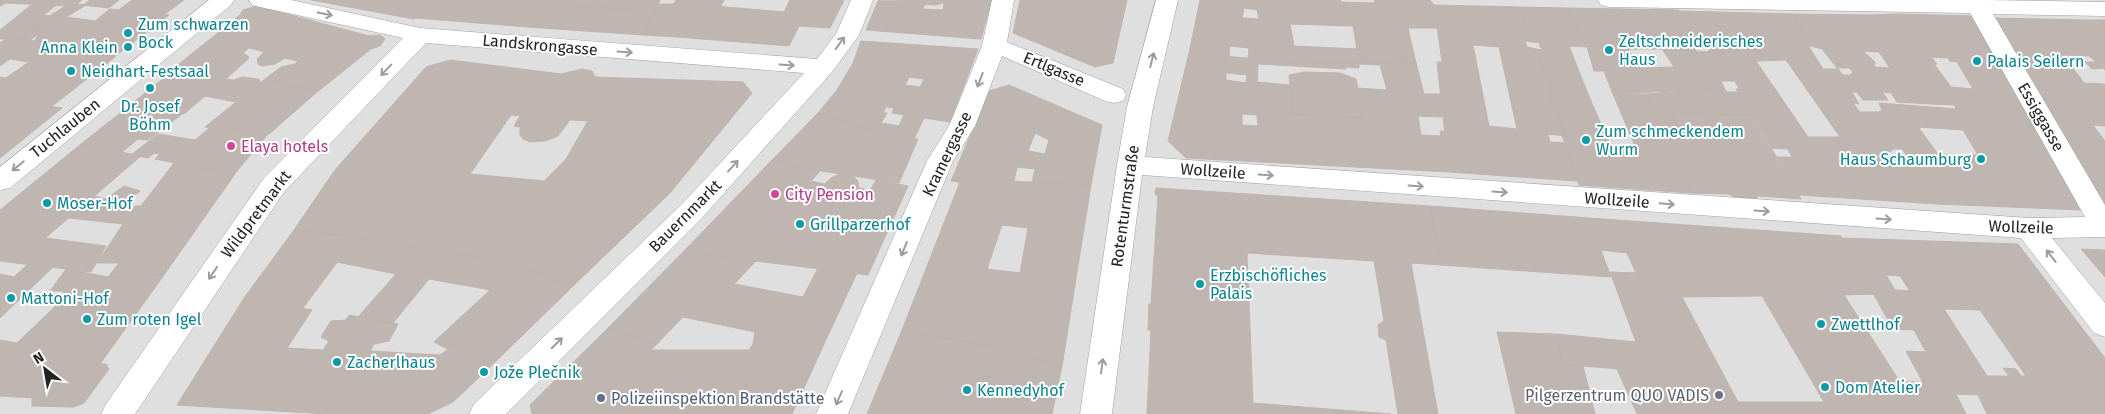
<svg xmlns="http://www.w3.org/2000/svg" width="2105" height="414" viewBox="0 0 2105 414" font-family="'Fira Sans',sans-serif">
  <rect width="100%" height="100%" fill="#f1eee9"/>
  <path fill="#e0dfdf" d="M0 0H2105V414H0Z"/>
  <path fill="#bfb6b2" stroke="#c2b3ac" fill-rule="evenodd" d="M0 0H75L66 6 6 3 0 6Z
    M75 0H82L77 4 86 5 45 30 32 27Z
    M90 0H119L109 8 83 5Z
    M132 0H184L165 14 120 9Z
    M311 0H431L414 19Z
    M431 0H546L528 27 415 18Z
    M546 0H578L574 6 629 9 633 3 658 4 643 35 528 27Z
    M578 0H660L658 4 633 3 629 9 574 6Z
    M676 0H693L677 37 643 35 658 4H674Z
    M693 0H724L721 6 692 4Z
    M790 0H844L830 28 799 26 789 46 677 37 692 4 784 12Z
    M944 0 943 3 936 5 878 1Z
    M944 0H980L978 5 943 3Z
    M980 0H991L981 39 866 30 878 1 925 5 922 9 943 10 944 3 978 5Z
    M1020 0H1127L1113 63 1095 67 1013 33Z
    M1200 0H1340L1341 2 1375 3 1374 0H1430L1434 5 1438 28H1408L1416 63 1291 62 1259 60 1248 59 1249 48 1230 46 1229 57 1189 53ZM1244 8 1257 10 1259 19 1242 18ZM1290 24 1353 26 1357 49 1294 46Z
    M31 5 55 6 44 15 50 16 32 27 45 30 30 40 9 36 4 39H0V30Z
    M1434 5 1519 7 1533 42 1525 41 1527 47 1536 49 1553 92 1548 91 1566 136 1548 134 1550 142 1565 143 1577 181 1449 172 1437 62H1442ZM1473 45 1499 47 1517 129 1489 126Z
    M257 6 369 36 380 35 385 39 380 46 371 49 317 92 265 79 281 67 295 64 298 61 285 58 275 64 262 66 258 64 257 59 264 52 249 48 243 53 248 56 249 58 227 78 174 68 240 15 243 10Z
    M1519 7 1567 8 1587 47 1569 46 1588 94 1553 92 1536 49 1544 50 1540 47V43L1533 42Z
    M1567 8 1679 10 1711 89 1613 94 1604 71H1594L1587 47ZM1628 49H1662L1674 67 1640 68Z
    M110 9 139 11 86 51 72 49 78 44 61 41 55 45 35 41 38 35 66 17 95 21Z
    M139 11 169 15 114 57 86 51Z
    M1680 11 1793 14 1811 46 1809 47 1823 69H1838L1857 92H1852L1859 104 1853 103 1860 112H1879L1902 149H1894L1888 153 1894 162 1912 163 1937 204 1799 195 1775 157H1792L1788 149 1770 148 1736 89H1739L1735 81H1721L1724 88H1711L1696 51 1707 52 1712 48 1707 41 1692 40ZM1786 60 1840 137H1808L1756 61Z
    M1793 14 1870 15 1932 104 1897 102 1891 93 1882 92 1888 100H1863L1843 75H1850L1853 72 1850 68H1837L1822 49 1811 46ZM1863 51 1879 52 1890 68 1874 67 1875 62Z
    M1897 14 1974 16 2025 108 1932 104 1870 15ZM1931 57 1948 58 1950 61 1957 62 1973 89 1951 87 1934 64H1937Z
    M1996 18 2082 20 2105 40V70L2103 68 2092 69 2085 62H2096L2089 56 2063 55 2084 83 2105 84V103L2039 99Z
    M2082 20H2105V40Z
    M9 36 55 45 115 57 51 107 0 99V77L6 78 29 62 10 59 0 66V43Z
    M861 41 978 49 950 122 924 118 914 139 879 132 818 113 837 90 853 63ZM909 77 924 79 920 87 905 85ZM886 107 894 108 892 113 904 115 899 126 881 123 887 113H883Z
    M1189 53 1291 62 1416 63 1424 94H1441L1442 117 1418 116 1421 135 1441 136 1440 131H1444L1449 172 1186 158 1168 141ZM1258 64 1346 69 1345 67 1359 68V64L1380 65 1387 90 1357 88 1363 118 1293 114 1290 85 1257 82ZM1226 73 1247 75 1246 83 1226 80ZM1242 114 1257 115 1258 126 1242 125Z
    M450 60 561 74 582 69 592 71 595 77 743 82 752 93 670 193 571 288 518 264 356 237 294 230 335 170 426 67ZM511 115 520 116 514 126 520 127V135L523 139 530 142 545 141 558 136 570 120 588 121 566 159 544 181 470 174Z
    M175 69 227 78 225 79 234 80 242 77 258 79 260 80 259 84 265 79 317 92 269 134 232 128 228 132 205 127 236 102 205 96 184 114 129 106Z
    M1304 72 1340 73 1356 79 1363 118 1293 114 1289 75Z
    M1009 85 1102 125 1091 185 1032 182 1035 169 1017 167 1014 181 991 180 988 187 951 181 989 91ZM1035 133 1049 140 1045 154 1028 151Z
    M1711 88H1724L1727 92H1738L1752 115 1671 113 1682 134 1664 133 1647 94 1711 89Z
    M1548 91 1588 94 1610 145 1635 146 1613 94H1647L1691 193 1579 185 1562 135 1566 136Z
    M0 99 19 102 62 108 0 158Z
    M2039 99 2105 103V126L2093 125 2105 141V204L2078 170Z
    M1879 103 1956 109 1954 104 2025 108 2081 210 1937 204 1879 112 1882 111ZM1918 127 1963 130 1978 155 1938 154Z
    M129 106 182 114 148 140 138 139 122 152 81 144Z
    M818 113 879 132 918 139 899 183 789 166 773 159Z
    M1671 113 1752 115 1801 199 1758 196 1756 199 1735 198 1729 194 1691 193 1664 133 1682 134Z
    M209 128 228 132 232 128 268 134 237 171H217L170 162Z
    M158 134 195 140 170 162 155 159 160 154 154 153 148 158 131 155Z
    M81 144 141 156 16 263 0 261V210Z
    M773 159 789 166 820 171 811 181 825 184 831 178 840 174 854 177 858 181 859 188 870 190 876 180 908 186 868 275 683 252Z
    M174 163 217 171H237L164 275 108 277 119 263H97L123 224 69 218 94 196 106 199 124 186 140 191 118 209 130 212 135 206H141Z
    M991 180 1091 185 1062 366 995 347 902 330 960 182 988 187ZM1002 225 1028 228 1020 273 987 269Z
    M1156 188 1430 206 1441 265 1411 263 1438 414H1398L1386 340 1379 337 1378 325 1384 321 1374 261 1247 253 1253 403 1391 414H1147L1151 330H1148L1149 304H1151L1158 196 1155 194Z
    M1430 206 1589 218 1611 277 1441 265Z
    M1589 218 1841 236 1874 294 1844 295 1900 382H1922L1940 414H1637L1617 369 1563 364 1556 334 1636 342 1610 272 1636 273 1627 253 1600 250ZM1762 296 1824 402H1738L1682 297Z
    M294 230 356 237 303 308 244 298Z
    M356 237 518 264 491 290 429 279 393 323 358 317 396 274 337 262Z
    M45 238 106 246 91 272 16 263Z
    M1842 238 2018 244 2105 358V414H1987L1978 395 1956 394 1966 414H1940L1906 351 1926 352 1914 330 1893 329ZM1886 275 1900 276 1910 291 1895 290ZM1944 309 1980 310 2026 376H2021L2016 369 2003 368 2009 376H1987Z
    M2081 249 2105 250V277Z
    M683 252 756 261 734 284 803 297 818 268 857 273 824 344H753L755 332 683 317 656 345 608 328Z
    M518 264 571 288 487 370 434 342Z
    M27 265 52 268 0 318V274L14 277Z
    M66 269 108 277 164 275 100 364H106L109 369 84 403 74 407 32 406V398L0 396V340L17 343 64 298 63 291H50Z
    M244 298 312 310 287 348 323 350 329 341 321 337 331 321 346 320 349 315 398 324 389 341 374 344 370 351 440 355 447 350 487 370 453 402 428 414H326L177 405Z
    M608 328 656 345 651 350H749L753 344H824L792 414H532L530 405Z
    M902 330 995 347 1062 366 1052 414H867Z
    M1497 332 1556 334 1563 364 1583 366 1595 414H1516Z"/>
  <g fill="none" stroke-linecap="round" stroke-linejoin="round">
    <defs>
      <path id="minor" d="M209 0H234L231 5 10 188 0 190V167Z
        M249 0H291L420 28 817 59 836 34 851 0H873L859 35 832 72 702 218 506 414H469L474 404 682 204 804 73 426 43 284 192 135 414H101L106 404 264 178 403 38 260 7 252 5Z
        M992 0H1014L1007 42 1123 89 1126 95 1123 101 1114 103 1105 101 1002 56 975 126 953 161 848 414H816L927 161 949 126 982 46Z
        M1156 0H1178L1153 107 1145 157 2029 218 2085 217 1970 13 1609 7 1601 5 1598 0H1985L2105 2V16L1993 14 2105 205V237L2052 238 2105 303V337L2094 333 2021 238 1142 175 1112 414H1080L1117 165 1127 107Z"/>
    </defs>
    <use href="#minor" stroke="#9f9f9f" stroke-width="1"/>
    <use href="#minor" fill="#fff" fill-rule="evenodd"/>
  </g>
  <defs><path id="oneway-shaft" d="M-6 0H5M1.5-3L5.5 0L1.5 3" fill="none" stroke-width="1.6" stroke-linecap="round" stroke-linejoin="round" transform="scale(1.25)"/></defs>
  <g stroke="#9c9c9c">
    <use href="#oneway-shaft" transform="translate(325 14) rotate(12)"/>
    <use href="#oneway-shaft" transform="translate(840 43) rotate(-54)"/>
    <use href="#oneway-shaft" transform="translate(625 52) rotate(4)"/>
    <use href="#oneway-shaft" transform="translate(1152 60) rotate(-76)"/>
    <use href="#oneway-shaft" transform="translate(787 65) rotate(4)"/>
    <use href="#oneway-shaft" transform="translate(386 70) rotate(134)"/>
    <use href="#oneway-shaft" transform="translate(980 80) rotate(111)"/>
    <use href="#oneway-shaft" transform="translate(18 166) rotate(141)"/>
    <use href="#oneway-shaft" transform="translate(733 166) rotate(-48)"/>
    <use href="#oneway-shaft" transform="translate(1266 175) rotate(4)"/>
    <use href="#oneway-shaft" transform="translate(1416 186) rotate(4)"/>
    <use href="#oneway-shaft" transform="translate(1500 192) rotate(4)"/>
    <use href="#oneway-shaft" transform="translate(1667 204) rotate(5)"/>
    <use href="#oneway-shaft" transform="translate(1762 211) rotate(4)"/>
    <use href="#oneway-shaft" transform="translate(1884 219) rotate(4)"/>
    <use href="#oneway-shaft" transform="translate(904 249) rotate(112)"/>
    <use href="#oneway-shaft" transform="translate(2051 256) rotate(-128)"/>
    <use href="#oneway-shaft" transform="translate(213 273) rotate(124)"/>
    <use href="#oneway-shaft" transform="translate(557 343) rotate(-45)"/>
    <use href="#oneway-shaft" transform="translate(1102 366) rotate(-82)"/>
    <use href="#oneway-shaft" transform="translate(839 398) rotate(114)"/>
  </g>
  <g fill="#0f9aa8" stroke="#fff" stroke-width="2">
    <circle cx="128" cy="33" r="5"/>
    <circle cx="128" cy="47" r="5"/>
    <circle cx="1609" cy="50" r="5"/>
    <circle cx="1977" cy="61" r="5"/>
    <circle cx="71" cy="71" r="5"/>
    <circle cx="150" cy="88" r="5"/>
    <circle cx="1586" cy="140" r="5"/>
    <circle cx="1981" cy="159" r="5"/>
    <circle cx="47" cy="203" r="5"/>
    <circle cx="800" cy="224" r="5"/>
    <circle cx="1200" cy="284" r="5"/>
    <circle cx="11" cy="298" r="5"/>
    <circle cx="87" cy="319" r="5"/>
    <circle cx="1821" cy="324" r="5"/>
    <circle cx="337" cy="362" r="5"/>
    <circle cx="484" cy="372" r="5"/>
    <circle cx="1825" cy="387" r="5"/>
    <circle cx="967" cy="390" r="5"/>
  </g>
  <g fill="#d1479c" stroke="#fff" stroke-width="2">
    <circle cx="231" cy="146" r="5"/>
    <circle cx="775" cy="194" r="5"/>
  </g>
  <circle fill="#6b7280" stroke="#fff" stroke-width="2" cx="1719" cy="395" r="5"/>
  <circle fill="#5c6f8a" stroke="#fff" stroke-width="2" cx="601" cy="398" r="5"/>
  <g text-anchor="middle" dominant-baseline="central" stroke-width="4" stroke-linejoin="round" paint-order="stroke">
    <g font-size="16" fill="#0d838f" stroke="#fff" text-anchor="start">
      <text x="138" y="24">Zum schwarzen<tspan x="138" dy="18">Bock</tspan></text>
      <text x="1619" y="41">Zeltschneiderisches<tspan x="1619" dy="18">Haus</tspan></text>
      <text x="118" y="47" text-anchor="end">Anna Klein</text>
      <text x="1987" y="61">Palais Seilern</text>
      <text x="81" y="71">Neidhart-Festsaal</text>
      <text x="150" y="106" text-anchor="middle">Dr. Josef<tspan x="150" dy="18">Böhm</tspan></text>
      <text x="1596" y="131">Zum schmeckendem<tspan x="1596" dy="18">Wurm</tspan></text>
      <text x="1971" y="159" text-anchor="end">Haus Schaumburg</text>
      <text x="57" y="203">Moser-Hof</text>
      <text x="810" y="224">Grillparzerhof</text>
      <text x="1210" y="275">Erzbischöfliches<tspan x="1210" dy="18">Palais</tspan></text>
      <text x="21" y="298">Mattoni-Hof</text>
      <text x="97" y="319">Zum roten Igel</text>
      <text x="1831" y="324">Zwettlhof</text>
      <text x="347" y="362">Zacherlhaus</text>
      <text x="494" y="372">Jože Plečnik</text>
      <text x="1835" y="387">Dom Atelier</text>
      <text x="977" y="390">Kennedyhof</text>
    </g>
    <g font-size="16" fill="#222" stroke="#fff">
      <text transform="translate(540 45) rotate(5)">Landskrongasse</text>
      <text transform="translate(1054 69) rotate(23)">Ertlgasse</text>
      <text transform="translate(2041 117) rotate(60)">Essiggasse</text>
      <text transform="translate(65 128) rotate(-39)">Tuchlauben</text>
      <text transform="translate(947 154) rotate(-64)">Kramergasse</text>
      <text transform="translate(1213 171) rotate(4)">Wollzeile</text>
      <text transform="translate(1617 200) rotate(4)">Wollzeile</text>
      <text transform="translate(1125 206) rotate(-82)">Rotenturmstraße</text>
      <text transform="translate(256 214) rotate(-53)">Wildpretmarkt</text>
      <text transform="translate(685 216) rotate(-45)">Bauernmarkt</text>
      <text transform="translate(2021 227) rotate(2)">Wollzeile</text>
    </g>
    <g font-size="16" fill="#b23c85" stroke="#fff" text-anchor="start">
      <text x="241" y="146">Elaya hotels</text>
      <text x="785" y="194">City Pension</text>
    </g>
    <g font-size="16" fill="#5b616d" stroke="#fff" text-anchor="end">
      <text x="1709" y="395">Pilgerzentrum QUO VADIS</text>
    </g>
    <g font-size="16" fill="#4e5e75" stroke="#fff" text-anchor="start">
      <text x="611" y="398">Polizeiinspektion Brandstätte</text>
    </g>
  </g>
  <g transform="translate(45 369) rotate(329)" stroke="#ffffff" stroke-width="4" paint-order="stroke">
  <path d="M0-4L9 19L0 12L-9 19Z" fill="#222222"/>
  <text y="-8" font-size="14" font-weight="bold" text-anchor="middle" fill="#222222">N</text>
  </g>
</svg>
